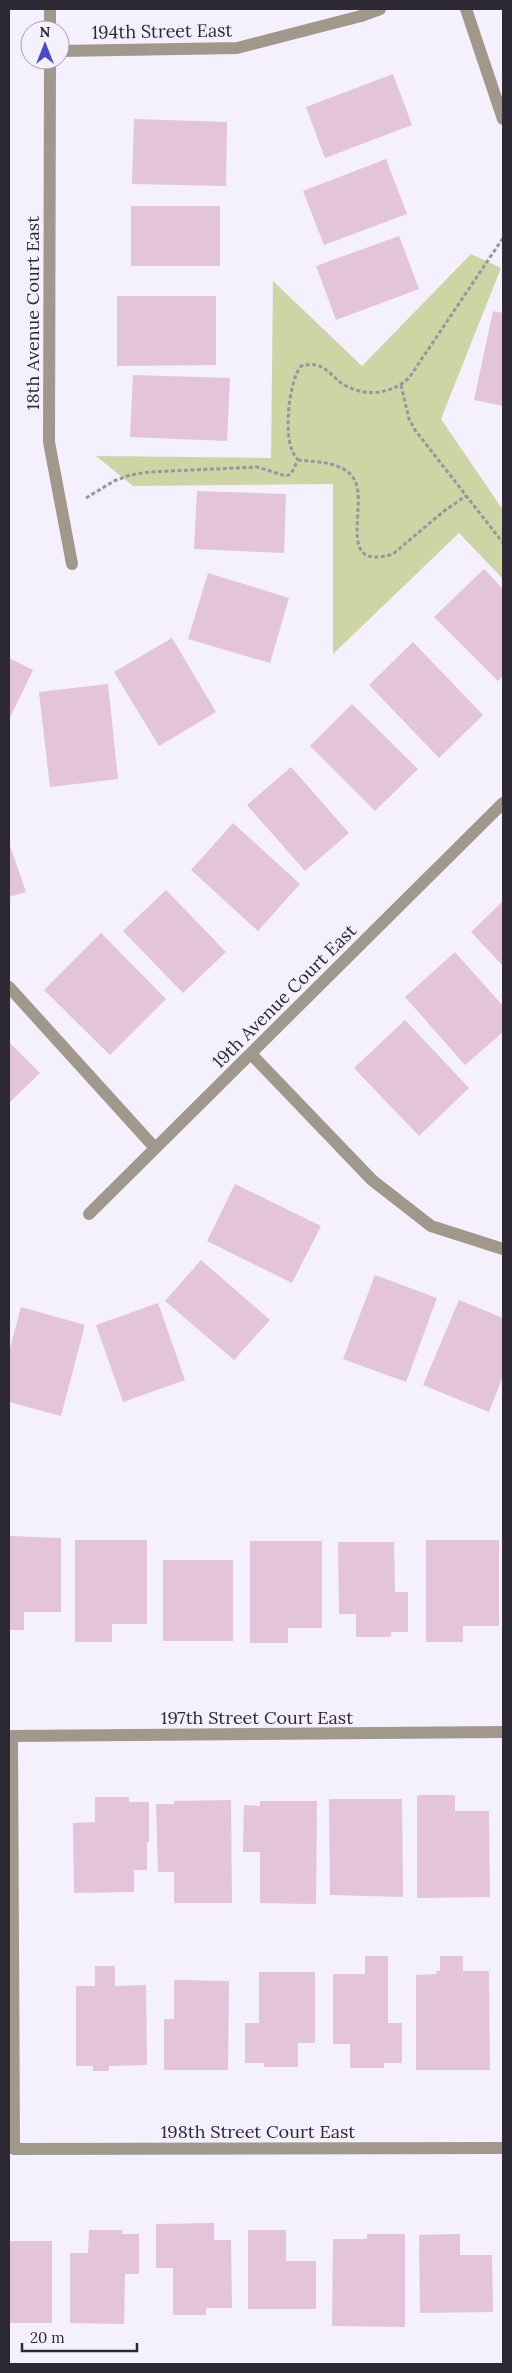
<svg xmlns="http://www.w3.org/2000/svg" width="512" height="2373" viewBox="0 0 512 2373" font-family="Lora,serif">
  <rect width="100%" height="100%" fill="#f4f0fd"/>
  <path fill="#cdd5a4" d="M471 254 501 268 441 419 503 510V579L459 533 333 654V484L133 486 96 456 271 458 273 281 362 366Z"/>
  <path fill="#e3c4d9" d="M393 74 412 125 325 158 306 107Z
    M134 119 227 122 226 186 132 184Z
    M386 159 407 214 324 245 303 191Z
    M131 206H220V266H131Z
    M399 236 419 289 336 320 316 266Z
    M117 296H216V365L117 366Z
    M493 311 503 313V406L474 400Z
    M133 375 230 378 227 441 130 437Z
    M197 491 286 494 284 553 194 549Z
    M484 569 503 589V676L498 681 434 617Z
    M208 573 289 598 270 663 188 639Z
    M172 638 216 712 159 746 114 672Z
    M413 642 483 715 439 758 369 685Z
    M9 658 33 670 9 720Z
    M108 684 118 779 50 787 39 692Z
    M352 704 418 769 375 811 310 746Z
    M291 767 349 833 305 871 247 805Z
    M233 823 300 884 258 931 191 870Z
    M9 843 26 892 9 897Z
    M166 890 226 952 183 993 123 931Z
    M503 901V966L471 932Z
    M101 933 166 999 110 1055 44 990Z
    M455 952 503 1006V1032L465 1065 405 997Z
    M405 1020 469 1088 419 1136 354 1068Z
    M9 1042 40 1073 9 1103Z
    M235 1184 321 1226 292 1283 207 1241Z
    M201 1260 270 1320 234 1360 165 1301Z
    M375 1275 437 1298 406 1382 343 1359Z
    M459 1300 503 1318V1376L489 1412 423 1385Z
    M158 1303 185 1380 123 1402 96 1325Z
    M21 1307 85 1325 61 1416 9 1402V1352Z
    M9 1536 61 1538V1612H24V1630H9Z
    M75 1540H147V1624H112V1642H75Z
    M426 1540H499V1626H463V1642H426Z
    M250 1541H322V1628H288V1643H250Z
    M338 1542H394L395 1592H408V1632H391V1637H356V1614H339Z
    M163 1560H233V1641H163Z
    M417 1795H455V1811H489L490 1897 417 1898Z
    M95 1797H129V1802H149V1842H147V1870H134V1892L74 1893 73 1823 95 1822Z
    M329 1799H402L403 1897 330 1895Z
    M231 1800 232 1903H174V1872H158L156 1804H174V1801Z
    M260 1801H317L316 1904 260 1903V1852H243L244 1805 260 1806Z
    M365 1956H388V2023H402V2063H384V2068H350V2044H333V1974H365Z
    M440 1956H463V1971H489L490 2070H416V1975L437 1974 436 1971H440Z
    M95 1966H115V1986L146 1985 147 2065 109 2066V2071H93V2066H76V1986H95Z
    M259 1972H315V2043H298V2067H264V2063H245V2023H259Z
    M174 1980 229 1981 228 2070H164V2019H174Z
    M214 2223V2240H231L232 2308H206V2315H173V2268H156V2224Z
    M89 2230H122V2234H139V2274H125L124 2324 70 2323V2253H88Z
    M248 2230H286V2261H316V2309H248Z
    M367 2234H405V2327L332 2326 333 2239H367Z
    M460 2234V2255H492L493 2312 420 2313 419 2235Z
    M9 2241H52V2323H9Z"/>
  <g fill="none" stroke-linecap="round" stroke-linejoin="round">
    <path stroke="#9995a2" stroke-width="3" stroke-dasharray="4 2.5" stroke-linecap="butt" d="M401 385 409 419 415 430 503 543
      M298 460C315 462 339 461 352 476 372 500 332 573 393 554L444 511 466 496
      M86 498 114 481 130 475 149 472 257 467 286 476 291 474 298 460C296 457 293 454 292 450 284 432 289 381 301 366 327 359 330 379 348 387 369 397 392 393 409 378L503 238"/>
    <path stroke="#a0988b" stroke-width="12" d="M9 987 155 1148"/>
    <path stroke="#a0988b" stroke-width="12" d="M466 9 503 119
      M50 30V9
      M60 51 237 48 361 16 380 9
      M50 60 49 442 72 564
      M251 1054 372 1180 431 1226 503 1249
      M89 1214 503 803
      M503 1732 12 1736 14 2149 503 2148"/>
  </g>
  <g text-anchor="middle" dominant-baseline="central" stroke-width="4" stroke-linejoin="round" paint-order="stroke">
    <g font-size="18" fill="#2c2834" stroke="#f4f0fd">
      <text transform="translate(162 31) rotate(-1)">194th Street East</text>
      <text transform="translate(32 313) rotate(-90)">18th Avenue Court East</text>
      <text transform="translate(284 996) rotate(-45)">19th Avenue Court East</text>
      <text x="257" y="1717">197th Street Court East</text>
      <text x="258" y="2131">198th Street Court East</text>
    </g>
  </g>
  <rect width="512" height="2373" fill="none" stroke="#2c2834" stroke-width="20"/>
  <g transform="translate(45 45)"><circle r="24" fill="#f4f0fd" stroke="#a4a0ad"/>
  <path d="M0-4L9 19L0 12L-9 19Z" fill="#4c4cc2"/>
  <text y="-8" font-size="14" font-weight="bold" text-anchor="middle" fill="#2c2834">N</text>
  </g>
  <path d="M22 2343v8h115v-8" fill="none" stroke="#2c2834" stroke-width="2.5"/>
  <text x="30" y="2343" font-size="15" fill="#2c2834" stroke="#f4f0fd" stroke-width="4" paint-order="stroke">20 m</text>
</svg>
